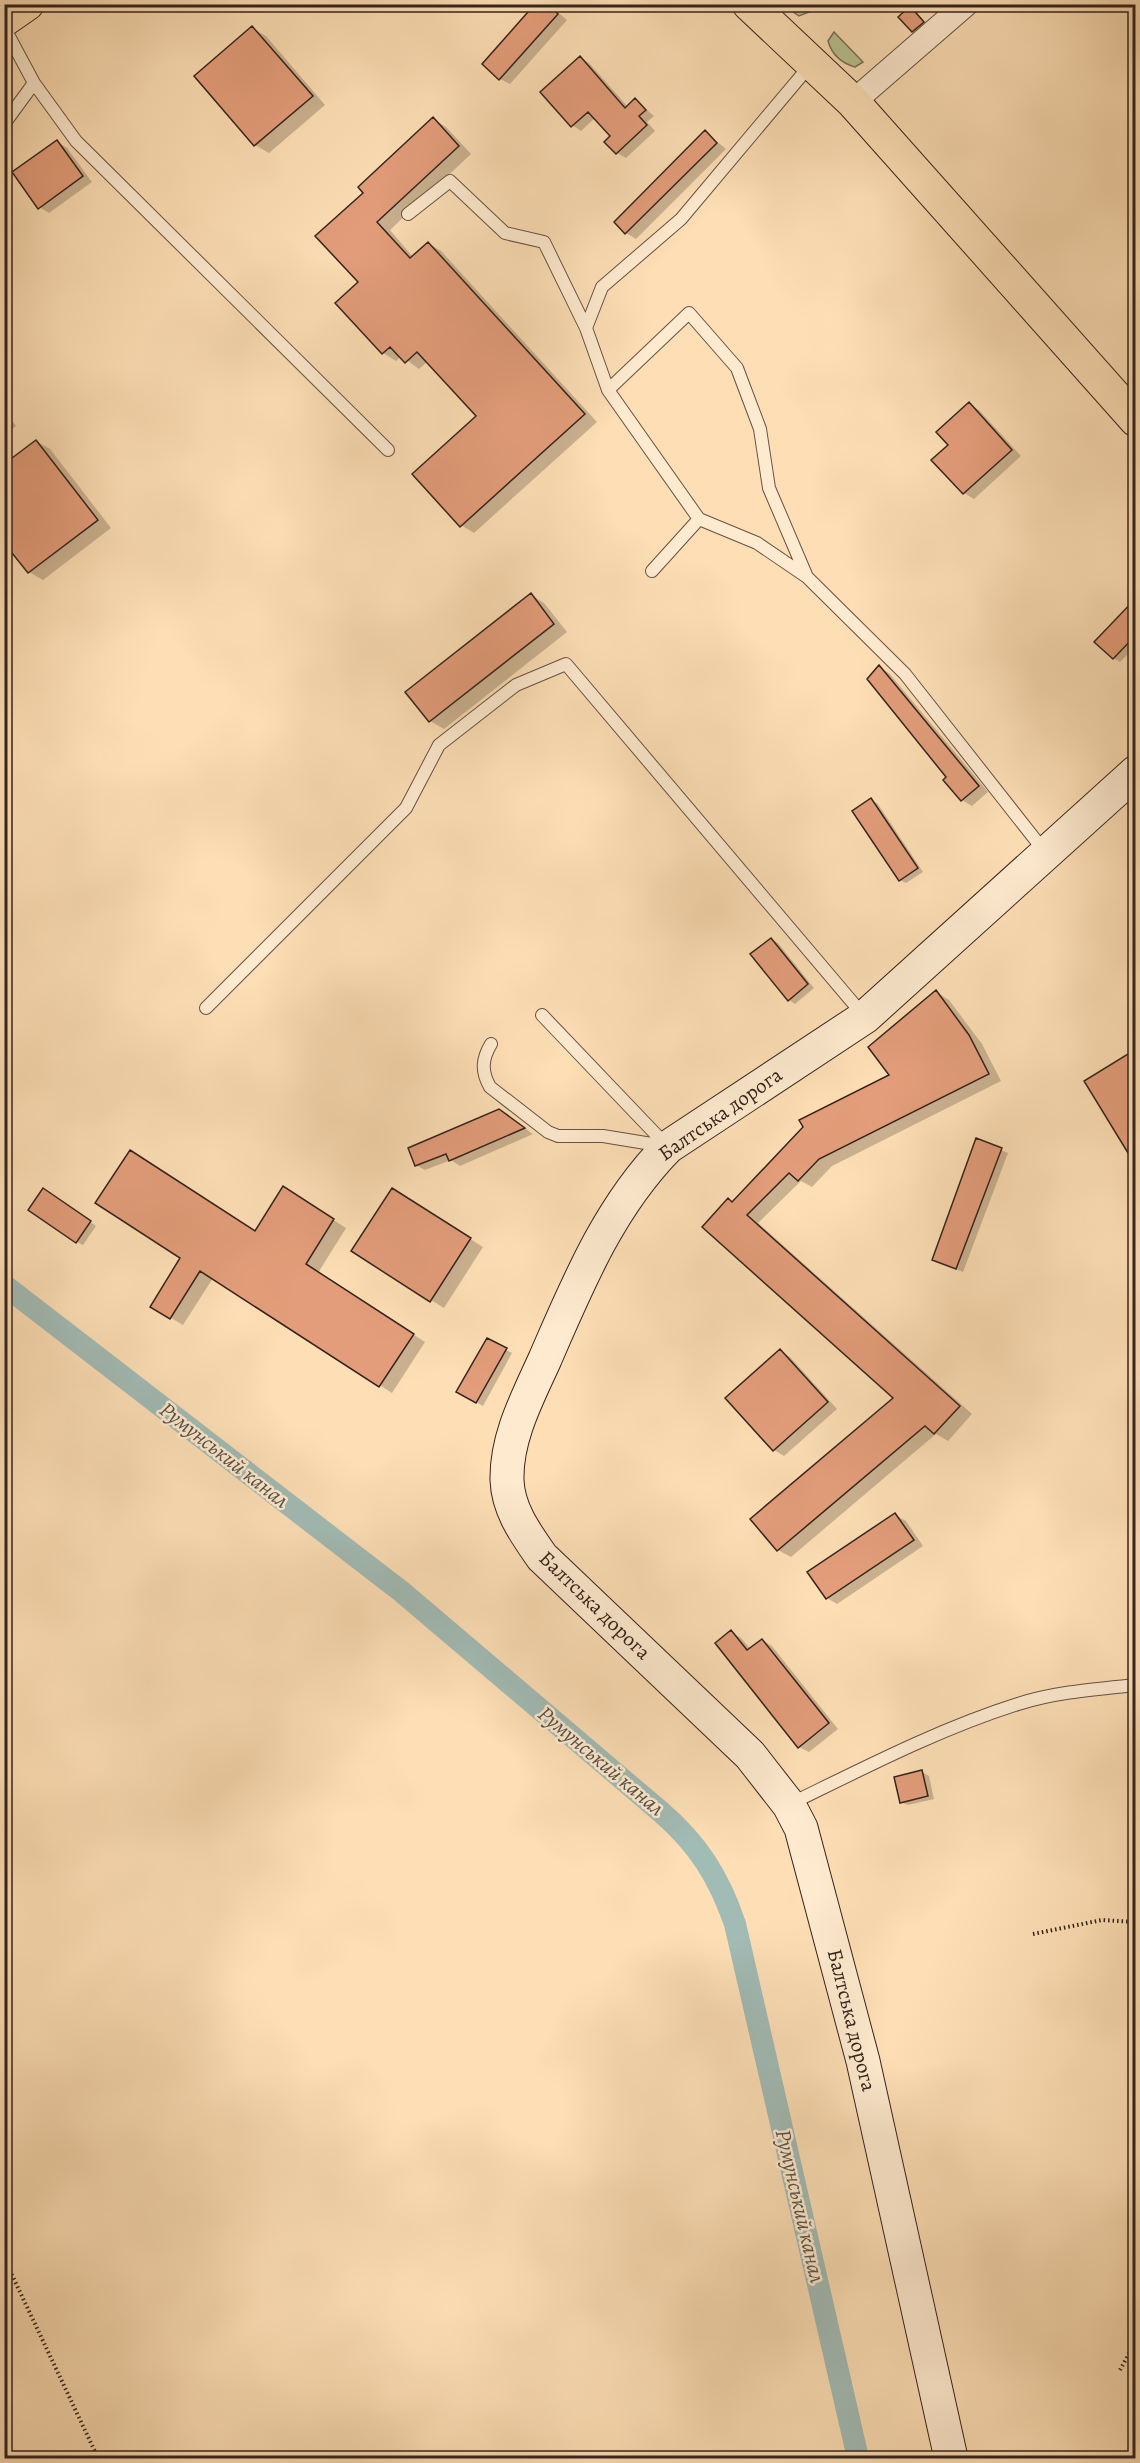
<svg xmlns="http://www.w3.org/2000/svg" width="1140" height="2463" viewBox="0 0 1140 2463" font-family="Alegreya,serif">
  <rect width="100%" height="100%" fill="#fddeb5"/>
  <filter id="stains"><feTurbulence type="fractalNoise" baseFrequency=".00333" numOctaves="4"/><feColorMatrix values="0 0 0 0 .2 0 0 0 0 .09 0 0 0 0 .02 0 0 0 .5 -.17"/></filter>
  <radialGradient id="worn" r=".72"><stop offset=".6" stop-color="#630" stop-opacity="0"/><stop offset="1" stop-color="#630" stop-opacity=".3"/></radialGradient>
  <path fill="#b9c292" stroke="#767257" stroke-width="1.5" d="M783 5H809L814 10 799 16Z
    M834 32 863 62 855 67C841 63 832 55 828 41Z"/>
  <path fill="#0003" d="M449 4H465L464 7Z
    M548 4 567 20 510 84 500 79Z
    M913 10 926 24 916 32 913 31Z
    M252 28 266 36 325 105 269 153 255 145 196 76Z
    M580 58 589 63 628 107 635 100 654 116 647 122 655 131 626 158 617 153 612 136 595 118 581 131 572 125Z
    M433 119 446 127 471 154 390 230 413 257 428 243 441 251 597 422 474 533 461 525 478 416 428 361 419 369 401 356 396 361 383 353 360 282 366 193Z
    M705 132 726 149 636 239 626 233 616 222Z
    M57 142 67 148 92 182 49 213 39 207Z
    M969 404 979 410 1021 456 974 499 964 493Z
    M4 410 16 426 4 435Z
    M36 441 50 449 111 528 43 580 29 572 4 540Z
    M531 595 544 603 567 632 444 729 430 721Z
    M1136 600V646L1120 662 1113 658Z
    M879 667 889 673 988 792 972 806 962 800Z
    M871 800 878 804 923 872 906 883 900 880Z
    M771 939 778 943 814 988 795 1004 789 1000Z
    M936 992 949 1000 982 1044 1001 1081 832 1166 812 1187 801 1181 758 1223 972 1414 948 1441 936 1434 791 1557 778 1550 896 1398 733 1203 892 1076Z
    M499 1110 533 1134 460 1166 451 1160 425 1170 416 1165Z
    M1001 1150 1008 1153 963 1272 940 1263 934 1260Z
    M50 1194 96 1226 83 1245 77 1242Z
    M296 1196 346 1228 318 1273 425 1342 392 1393 213 1278 183 1325 171 1318 182 1258 256 1232Z
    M405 1198 483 1247 444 1308 431 1300Z
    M487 1340 512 1353 483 1406 458 1392Z
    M780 1351 790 1357 837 1409 784 1456 774 1450 728 1398Z
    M895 1515 906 1521 923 1546 837 1604 827 1598Z
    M731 1632 741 1638 751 1650 762 1640 772 1646 838 1729 809 1752 799 1747Z
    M922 1772 929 1776 934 1799 908 1805 901 1802Z"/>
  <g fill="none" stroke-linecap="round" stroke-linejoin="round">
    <path stroke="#a1bbb5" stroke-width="22" d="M4 1285 402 1592 661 1812C698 1844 719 1877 735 1924L858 2458"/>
  </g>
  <path fill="#e39d7a" stroke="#34231c" stroke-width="1.5" d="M535 4H548L558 14 499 80 482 64Z
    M910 6 924 22 912 32 898 17Z
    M252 26 313 96 254 146 194 76Z
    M580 56 625 108 635 98 646 110 639 116 647 125 616 154 604 142 610 136 588 112 571 127 540 92Z
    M433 117 459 146 377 222 410 258 428 242 585 414 460 527 412 474 476 416 417 352 405 363 390 347 382 354 335 303 358 282 315 236 363 193 358 187Z
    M705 130 717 143 625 234 614 222Z
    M57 140 83 176 38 209 12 172Z
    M969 402 1012 450 963 494 931 460 948 445 936 432Z
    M36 440 98 520 28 573 4 543V464Z
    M531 593 554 624 429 722 405 692Z
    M1136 598V635L1113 659 1094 642Z
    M879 665 979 786 961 801 943 780 946 777 867 679Z
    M871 798 918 868 899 881 852 811Z
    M771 938 808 984 788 1001 750 954Z
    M936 990 969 1035 989 1074 819 1159 798 1181 789 1173 747 1215 960 1406 934 1434 925 1426 777 1551 750 1519 893 1398 702 1227 728 1198 732 1202 803 1127 799 1120 889 1075 868 1047Z
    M1136 1049V1166L1084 1081Z
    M499 1109 525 1128 449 1161 446 1154 415 1166 408 1148Z
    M976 1138 1002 1148 956 1269 932 1260Z
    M130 1150 255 1231 283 1186 334 1219 306 1264 414 1334 379 1387 200 1271 170 1319 150 1307 180 1258 95 1203Z
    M43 1188 91 1221 76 1243 28 1210Z
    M392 1188 471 1238 430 1302 351 1251Z
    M487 1338 507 1348 476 1403 456 1392Z
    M780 1349 828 1402 773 1451 725 1398Z
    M895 1513 914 1540 826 1599 807 1572Z
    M731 1630 747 1650 762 1639 829 1723 798 1748 715 1643Z
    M922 1770 928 1796 900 1803 894 1777Z"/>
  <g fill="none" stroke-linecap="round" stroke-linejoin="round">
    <defs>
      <path id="lane" d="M4 27 34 83 76 141 388 450
        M812 63 681 219 602 287 586 328 608 390 699 519 757 543 807 577 905 674 1045 852
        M4 124 34 83
        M408 214 450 181 505 233 544 242 586 328
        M608 390 689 313 737 368 760 429 769 488 807 577
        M652 571 699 519
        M206 1008 406 808 439 745 516 685 566 664 864 1016
        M542 1015 667 1146
        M491 1044C482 1059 481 1071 490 1087L548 1132 558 1136H603L664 1146
        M790 1804C864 1768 939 1729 1018 1704 1055 1692 1097 1689 1136 1685"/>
      <path id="street" d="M853 102 966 4"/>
      <path id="secondary" d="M951 2458 863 2061 801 1828 789 1805 750 1755 542 1557C526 1534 508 1510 507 1480 506 1437 528 1397 545 1359 578 1283 609 1207 668 1147L865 1017 1136 772"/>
      <path id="highway" d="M749 4 853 102 1136 420
        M4 20 27 4"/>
    </defs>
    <use href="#lane" stroke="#665242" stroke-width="14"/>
    <use href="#street" stroke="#665242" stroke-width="26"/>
    <use href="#secondary" stroke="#34231c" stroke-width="35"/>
    <use href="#highway" stroke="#34231c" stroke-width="35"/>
    <path stroke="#34231c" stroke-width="4" stroke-dasharray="1.5 3" stroke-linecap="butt" d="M1033 1934 1102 1920 1136 1922
      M4 2258 98 2458
      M1120 2370 1136 2341"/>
    <use href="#lane" stroke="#feeacf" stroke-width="12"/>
    <use href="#street" stroke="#feeacf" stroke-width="24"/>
    <use href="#secondary" stroke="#feeacf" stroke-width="33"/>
    <use href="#highway" stroke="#fddeb5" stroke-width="33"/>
  </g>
  <g text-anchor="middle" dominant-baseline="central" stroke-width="5" stroke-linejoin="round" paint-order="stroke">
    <g font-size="21" fill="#34231c" stroke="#feeacf">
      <text transform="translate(720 1114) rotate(-35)">Балтська дорога</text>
      <text transform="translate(595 1605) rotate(44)">Балтська дорога</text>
      <text transform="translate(852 2020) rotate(76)">Балтська дорога</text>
    </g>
    <g font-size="22" font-style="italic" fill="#55514a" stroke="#feeacf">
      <text transform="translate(224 1455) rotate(38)">Румунський канал</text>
      <text transform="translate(601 1761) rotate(40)">Румунський канал</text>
      <text transform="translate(800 2206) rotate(77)">Румунський канал</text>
    </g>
  </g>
  <rect width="1140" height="2463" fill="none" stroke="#fddeb5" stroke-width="24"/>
  <rect x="6" y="6" width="1128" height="2451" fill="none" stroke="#34231c" stroke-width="3"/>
  <rect x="12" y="12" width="1116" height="2439" fill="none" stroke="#34231c" stroke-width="1.5"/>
  <rect width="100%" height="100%" filter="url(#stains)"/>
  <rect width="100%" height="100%" fill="url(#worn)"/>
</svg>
